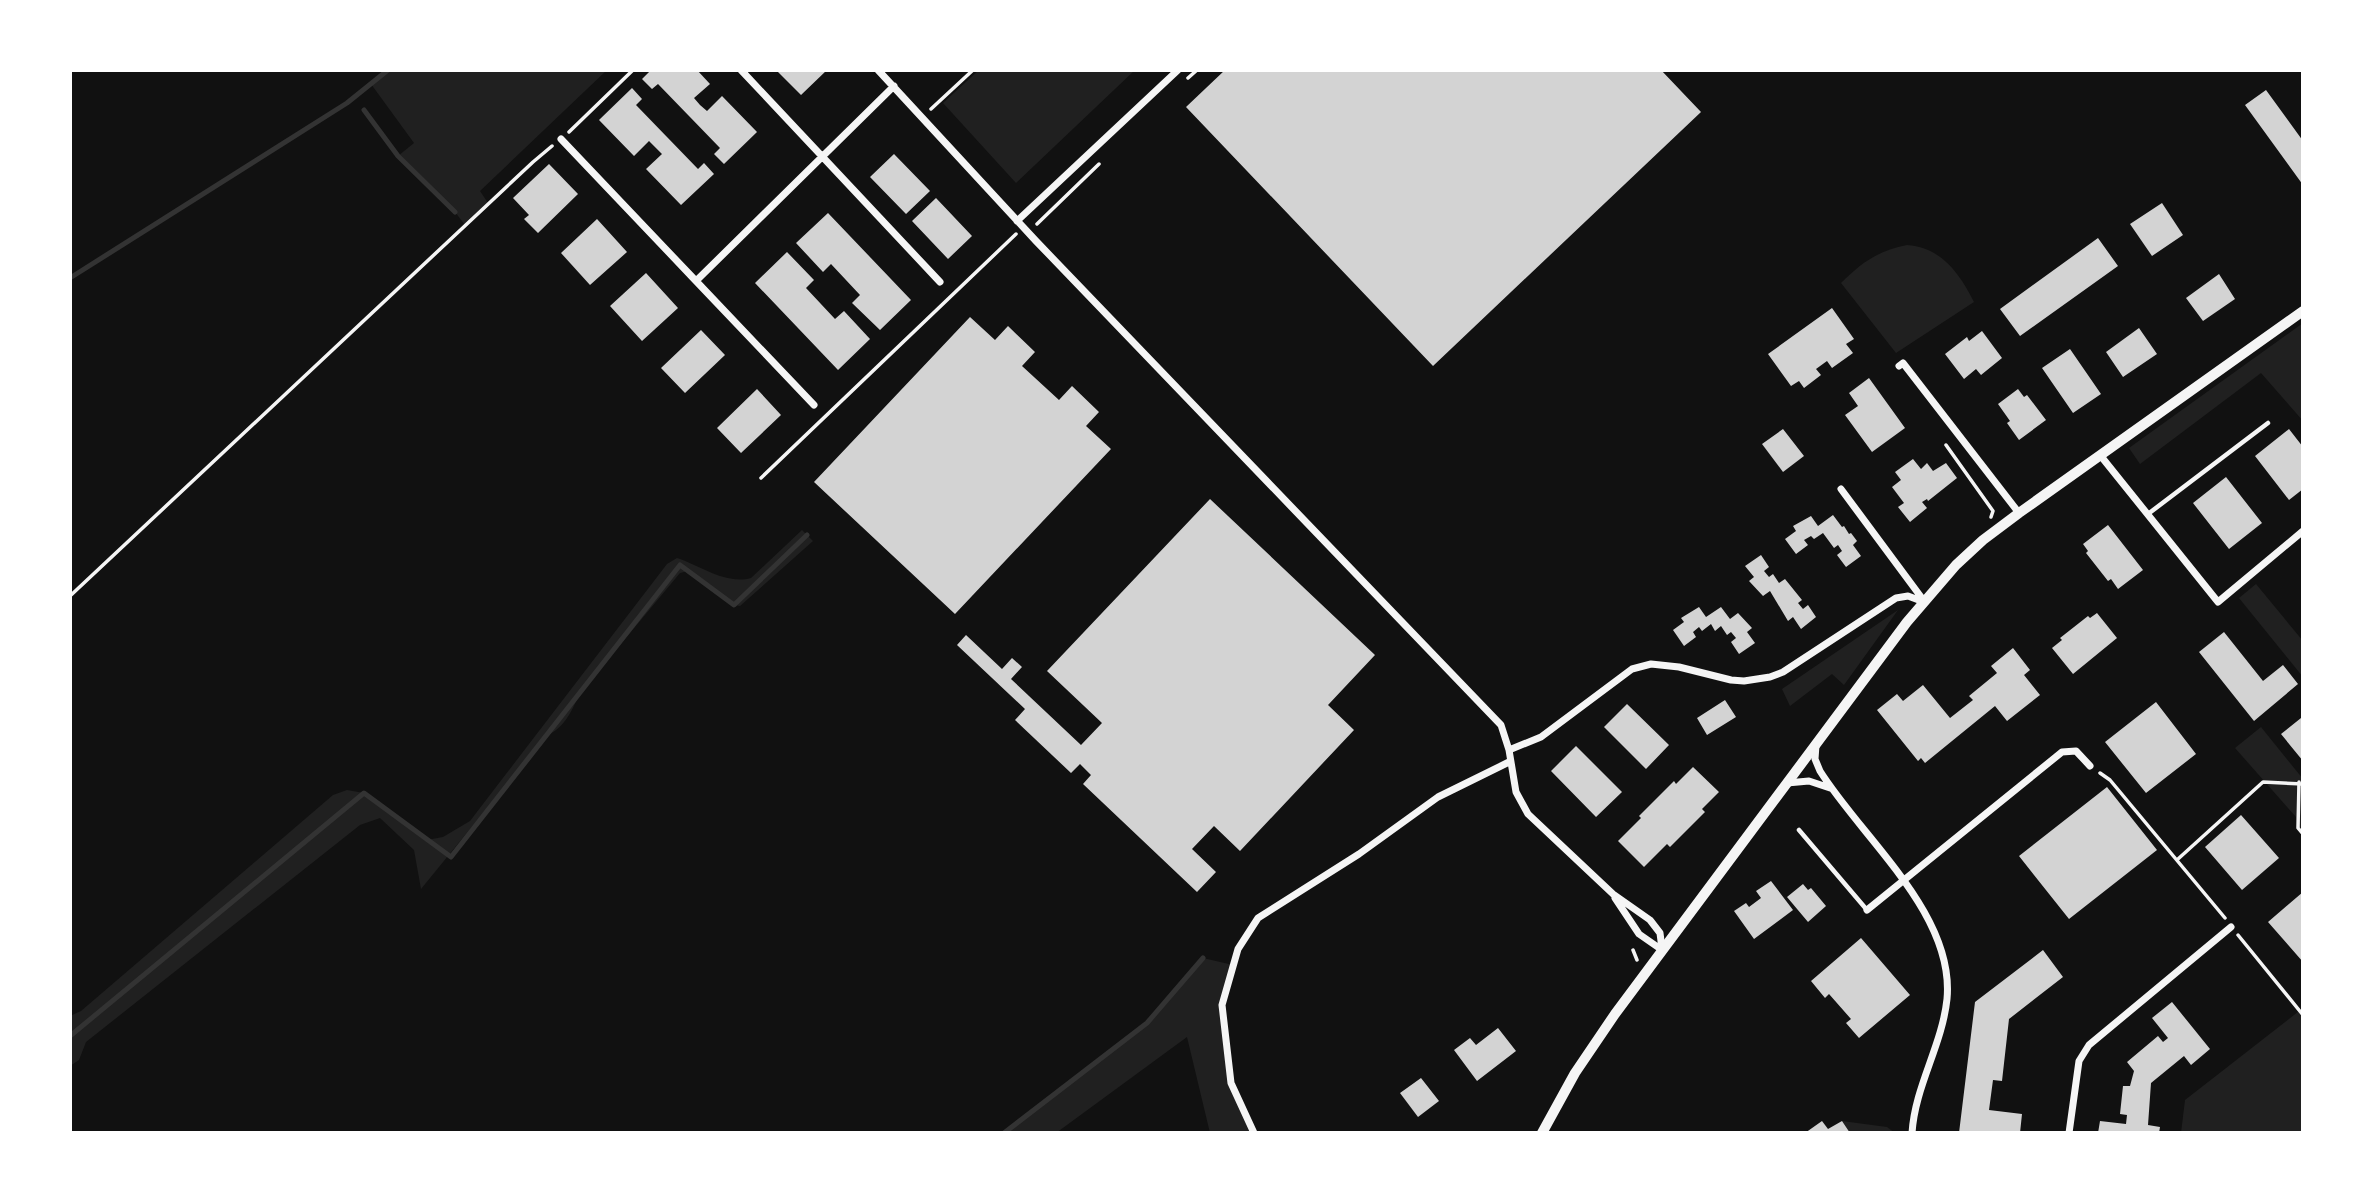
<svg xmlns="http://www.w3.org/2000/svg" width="2373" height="1203" viewBox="0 0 2373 1203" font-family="'Roboto Condensed',sans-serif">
  <rect width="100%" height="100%" fill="#111"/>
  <path fill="#202020" d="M388 70H607L480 191 488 203 465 225 455 212 398 156 414 143 371 84Z
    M979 70H1135L1016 183 943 103Z
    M1907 245C1941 247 1960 274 1974 302L1896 353 1841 283C1861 263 1879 250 1907 245Z
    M2303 323V421L2261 373 2140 464 2129 448Z
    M802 530 813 541 740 606 734 605 688 571 680 573 580 693C570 714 566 726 545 737L421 889 414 850 380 818 360 825 86 1042 79 1060 70 1066V1016L81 1011 333 795 347 790 364 793 427 840 443 837 470 821 667 564 677 558C701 566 726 585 751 578Z
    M2256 584 2303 641V677L2239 598Z
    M1898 610 1844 685 1832 674 1790 706 1782 689Z
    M2261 727 2303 779V834L2298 828 2296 817 2235 748Z
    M1203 958 1233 965 1222 1005 1231 1083 1254 1133H1210L1187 1037 1056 1133H1004L1147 1023Z
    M2303 1008V1133H2181L2185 1100Z
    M1842 1121 1887 1127 1895 1133H1850Z"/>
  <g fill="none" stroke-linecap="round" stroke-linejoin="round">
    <path stroke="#333" stroke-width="5" d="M364 110 398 156 455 212
      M70 278 347 103 388 70
      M70 1036 364 793 451 857 680 565 734 605 807 535
      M1004 1133 1147 1023 1203 958"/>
  </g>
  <path fill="#d3d3d3" d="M651 70H697L710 84 694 98 700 105 707 111 722 96 757 132 724 164 714 154 720 148 658 84 652 89 642 79Z
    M776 70H827L801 95Z
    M1225 70H1661L1701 112 1433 366 1186 107Z
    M632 88 642 99 636 105 698 169 704 163 714 174 681 205 646 169 662 154 649 141 634 156 599 120Z
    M2266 90 2303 141V185L2245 105Z
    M894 154 930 191 906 214 870 177Z
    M549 164 578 194 538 233 524 219 529 215 513 198Z
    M936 198 972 236 948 259 912 221Z
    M2162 203 2183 235 2152 256 2130 224Z
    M828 213 911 300 880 330 852 303 860 295 831 264 823 272 796 243Z
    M597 219 627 252 590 285 561 253Z
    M2098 238 2118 266 2020 336 2000 309Z
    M787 252 814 280 806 288 835 319 844 311 870 339 838 370 755 283Z
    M646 273 678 308 642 341 610 306Z
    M2219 274 2235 299 2203 321 2186 298Z
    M1832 308 1854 339 1846 344 1853 353 1832 368 1827 361 1816 369 1821 375 1804 388 1799 381 1791 386 1768 354Z
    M970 317 995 340 1008 326 1035 352 1022 366 1059 400 1072 386 1099 412 1086 426 1111 449 955 614 814 482Z
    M2139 328 2157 354 2123 377 2106 352Z
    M701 330 725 355 685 393 661 368Z
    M1982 331 2002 358 1981 375 1976 369 1964 379 1945 354 1967 337 1969 341Z
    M2070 349 2101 394 2073 413 2042 368Z
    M1869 378 1905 428 1872 452 1845 415 1858 406 1849 393Z
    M757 389 781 415 741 453 717 428Z
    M2018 389 2024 397 2027 395 2046 420 2019 440 2007 423 2010 421 1998 404Z
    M1783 429 1804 456 1783 472 1762 444Z
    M2289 429 2303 447V489L2289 500 2255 456Z
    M1913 459 1921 469 1927 463 1933 471 1946 463 1957 478 1928 501 1927 499 1922 502 1927 508 1910 522 1898 507 1904 503 1892 487 1901 480 1895 472Z
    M2226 477 2262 523 2229 549 2193 503Z
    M1210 499 1375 655 1328 705 1354 730 1240 851 1214 826 1192 849 1216 872 1197 892 1083 784 1091 775 1080 764 1071 773 1015 720 1025 709 957 645 966 635 1002 669 1012 658 1022 667 1011 679 1081 745 1102 723 1047 671Z
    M1833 515 1842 527 1844 526 1849 534 1851 533 1857 541 1853 545 1861 556 1846 567 1837 555 1842 551 1838 545 1834 548 1823 533 1814 539 1811 536 1804 540 1808 545 1796 554 1785 539 1796 531 1793 526 1811 516 1818 526Z
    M2108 525 2143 570 2118 589 2111 579 2108 581 2086 553 2088 551 2083 544Z
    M1761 555 1769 567 1764 571 1769 577 1773 574 1779 583 1785 579 1802 600 1798 603 1803 609 1808 605 1816 617 1801 629 1793 617 1788 621 1770 591 1763 596 1749 581 1754 577 1745 566Z
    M1699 607 1706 617 1721 607 1730 619 1738 613 1752 628 1747 632 1755 643 1739 654 1731 642 1736 638 1731 632 1727 635 1721 626 1715 631 1711 624 1702 631 1699 627 1693 632 1696 637 1684 646 1673 630 1684 622 1681 618Z
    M2097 613 2117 638 2073 674 2052 648 2062 640 2060 638 2088 616 2090 618Z
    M2224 632 2263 681 2283 665 2298 684 2254 721 2199 652Z
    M2013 648 2030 670 2024 675 2040 695 2007 721 1995 706 1925 763 1921 758 1918 761 1877 710 1897 694 1903 701 1923 685 1950 718 1973 700 1969 696 1997 673 1991 666Z
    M1725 700 1736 717 1707 735 1697 718Z
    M2156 702 2196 754 2146 793 2105 742Z
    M1627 704 1669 745 1646 769 1604 727Z
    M2301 718 2303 720V761L2281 734Z
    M1576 746 1622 792 1596 817 1551 771Z
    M1693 767 1719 792 1702 809 1705 812 1670 847 1667 844 1644 867 1618 841 1641 818 1639 816 1674 781 1676 784Z
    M2107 787 2157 850 2069 919 2019 856Z
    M2241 815 2279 858 2242 890 2205 847Z
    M1771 881 1793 910 1754 939 1734 911 1746 903 1749 907 1761 898 1756 891Z
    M1803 884 1808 890 1811 888 1826 906 1808 922 1787 897Z
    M2303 892V962L2268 922Z
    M1861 938 1910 995 1859 1038 1846 1023 1851 1019 1829 994 1825 998 1811 981Z
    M2043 950 2063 977 2009 1019 2002 1081 1993 1080 1989 1110 2022 1114 2020 1133H1959L1975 1002Z
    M2172 1002 2210 1049 2191 1065 2184 1056 2151 1083 2148 1125 2160 1127 2159 1133H2098L2100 1121 2126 1124 2127 1115 2120 1114 2123 1086H2130L2134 1071 2127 1062 2158 1036 2163 1042 2168 1038 2152 1018Z
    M1498 1028 1516 1051 1477 1081 1454 1050 1470 1038 1476 1045Z
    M1421 1078 1439 1101 1418 1117 1400 1093Z
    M1822 1121 1828 1129 1842 1121 1850 1133H1805Z"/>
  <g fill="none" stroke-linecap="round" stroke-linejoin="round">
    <path stroke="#f5f5f5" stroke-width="3.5" d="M1188 78 1197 70
      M931 109 973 70
      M569 132 633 70
      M1037 224 1099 164
      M1946 445 1993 511 1991 517
      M761 478 1016 234
      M70 596 533 162 552 146
      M2100 773 2110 780 2225 918
      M2299 782 2298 828 2303 834
      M2178 859 2263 782 2303 784
      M2238 935 2303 1015
      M1633 950 1637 960"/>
    <path stroke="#f5f5f5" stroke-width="4.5" d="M2148 514 2268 423
      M1799 830 1867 910"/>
    <path stroke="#f5f5f5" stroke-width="7" d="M741 70 940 282
      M878 70 1036 241 1501 725 1509 750 1516 792 1528 814 1613 894 1650 920 1660 933 1662 949
      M561 139 696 281 894 86
      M1017 221 1178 70
      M696 281 814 405
      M1899 366 1903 363 2019 513
      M2100 455 2218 602 2303 531
      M1841 489 1924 601
      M1816 745 1815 759 1820 771C1862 838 1955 914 1947 999 1942 1046 1915 1086 1912 1133
      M1509 750 1541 737 1632 669 1651 664 1679 667 1731 680 1744 681 1770 677 1783 672 1896 598 1908 596 1924 602
      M1787 783 1809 781 1830 788
      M1615 898 1639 934 1662 950
      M1867 910 2062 752 2076 751 2090 766
      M1254 1133 1231 1083 1222 1005 1238 949 1258 918 1359 854 1438 797 1509 762
      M2069 1133 2079 1061 2089 1045 2231 927"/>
    <path stroke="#f5f5f5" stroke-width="10" d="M1542 1133 1575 1073 1615 1014 1907 622 1956 565 1983 540 2019 513 2303 311"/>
  </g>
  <rect width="2373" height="1203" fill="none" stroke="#ffffff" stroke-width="144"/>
</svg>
